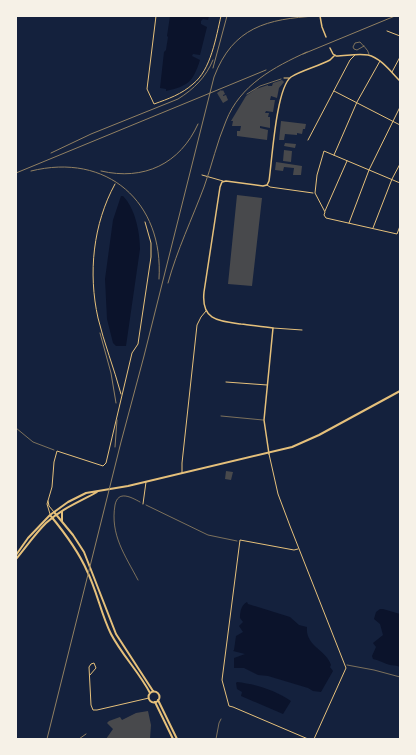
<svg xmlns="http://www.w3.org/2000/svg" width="416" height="755" viewBox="0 0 416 755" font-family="'Exo 2',sans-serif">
  <rect width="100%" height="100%" fill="#14213d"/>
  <path fill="#0b132b" d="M170 16H209L208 20 203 19 201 21V24L207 27 200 55 193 54 192 56 200 60C193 82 188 86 166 91V89L160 88 164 52 166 50 168 37 167 36Z
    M121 196H123C135 208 140 232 140 249L126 346H116L113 343 107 319 105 279 113 220Z
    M247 602 248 604 290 617 299 625 307 627C305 646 327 650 331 665L330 667 333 671 321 692 313 691 308 688 268 676 258 675 244 668H234V658L245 654 233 651 234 650 236 636 243 632 239 626 243 622 240 618C240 612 241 605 247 602Z
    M380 609H383L400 614V667C396 665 394 666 390 665 385 664 379 660 373 659L372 656 376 647 373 643 383 635 380 624 374 619 376 612Z
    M237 682C255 684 275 690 291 701L283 714 241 696 242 692 237 689 236 683Z"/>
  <path fill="#48494c" d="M282 80 284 82 279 88 277 98 271 96 270 100H275L273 112 266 111 265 113H269L268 117H270V128L260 126V128L268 130 267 140 237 136V131H240L241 126H232L233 121H231L246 96 256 89 268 85V86H272L273 83Z
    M221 90 222 91 223 90 225 94 223 95V96L226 95 228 100 223 103 217 93Z
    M281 121 306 124 305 129H303L302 134 297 133V135L285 134 284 140H279Z
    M285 143 296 144 295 148 284 146Z
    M284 150 292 151 291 162 283 161Z
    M276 162 302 166 301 175H293L294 168 284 167 283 171 275 170Z
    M237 195 262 198 252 286 228 284Z
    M226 471 233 472 231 480 225 479Z
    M148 711 151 725 150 739H106L113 729 107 723 109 721 120 717 122 720 136 713Z"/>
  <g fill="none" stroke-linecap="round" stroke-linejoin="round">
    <path stroke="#e5c07b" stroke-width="0.5" d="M247 94 260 86 281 79
      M16 428 33 442 54 450
      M146 505 208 535 237 541
      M138 580C125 555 110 535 115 505 118 490 131 497 140 502
      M347 665 374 670 400 677
      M216 739 219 723 221 719"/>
    <path stroke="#e5c07b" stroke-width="0.5" d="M364 46 357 50 354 49 353 47 355 43 360 42C363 46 368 49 369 54
      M221 416 263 420"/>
    <path stroke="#e5c07b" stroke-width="1" d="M156 16 147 89 154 104C168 99 182 94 193 84 211 70 216 37 221 16
      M387 31 400 36
      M392 72 400 57
      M284 78H289
      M334 91 400 125
      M308 140 350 60 355 55
      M334 155 357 102 380 61
      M202 175 223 181
      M400 183 324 151 317 175 315 193 325 212 324 215 326 218 397 234 400 226
      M115 184C93 224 88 273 98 318 104 343 114 368 121 394
      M267 185 270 187 313 193
      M325 211 347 161
      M349 223 369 170 400 107
      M373 228 392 179 400 164
      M273 328 302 330
      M226 382 267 385
      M269 454 278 494 290 526 346 668 314 739
      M182 473V463L197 325 201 317 206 311
      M48 501 49 506 54 512
      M143 504 146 482
      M50 514 47 504 52 487 54 462 57 451 100 465 103 466 106 463 132 353 138 344 139 337 151 257V243L145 222
      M298 549 294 550 240 540 222 680 229 706 233 707 308 739
      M90 675 96 668 94 663 91 664 89 667 91 705 93 710H97L149 698"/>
    <path stroke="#e5c07b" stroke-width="1.5" d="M320 16 322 27 326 37
      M330 48 333 54 336 56C346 56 357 53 368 55 381 58 391 72 400 81
      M269 454 264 420 273 328C262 327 251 325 241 324 218 321 201 320 204 292L220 187 222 182 226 181 263 186 267 185 269 181C272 161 276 88 291 77 300 71 319 66 330 60L335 55"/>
    <path stroke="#e5c07b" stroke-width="2" d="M54 512 73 535 84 552 116 634 153 691
      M62 512V521
      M50 515C64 532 78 550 87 571 97 591 101 614 111 634 122 655 139 672 150 693
      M16 555 28 538 50 515 68 502 86 493 128 486 292 447 319 435 400 391
      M16 559C26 547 35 534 46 523 61 509 79 502 97 492
      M148.5 697a5.5 5.5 0 1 1 11 0a5.5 5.5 0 1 1-11 0Z
      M158 700 177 739
      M155 702 173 739"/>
    <path stroke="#918062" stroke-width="1" d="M303 54 395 16
      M213 68 227 16
      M51 153 91 134 178 99C194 89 206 77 213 60
      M31 171C107 152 164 202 159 279
      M101 171C144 181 180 164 198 124
      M16 173 266 70
      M168 283C177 250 192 219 204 187 212 165 217 142 226 121 240 85 274 67 307 52
      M100 333 111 373 116 403
      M115 447 117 420
      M47 739 121 442 144 356 214 77C233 27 267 19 316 16
      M79 739 86 734"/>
  </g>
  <rect width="416" height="755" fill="none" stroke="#f6f1e7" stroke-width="34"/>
</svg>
